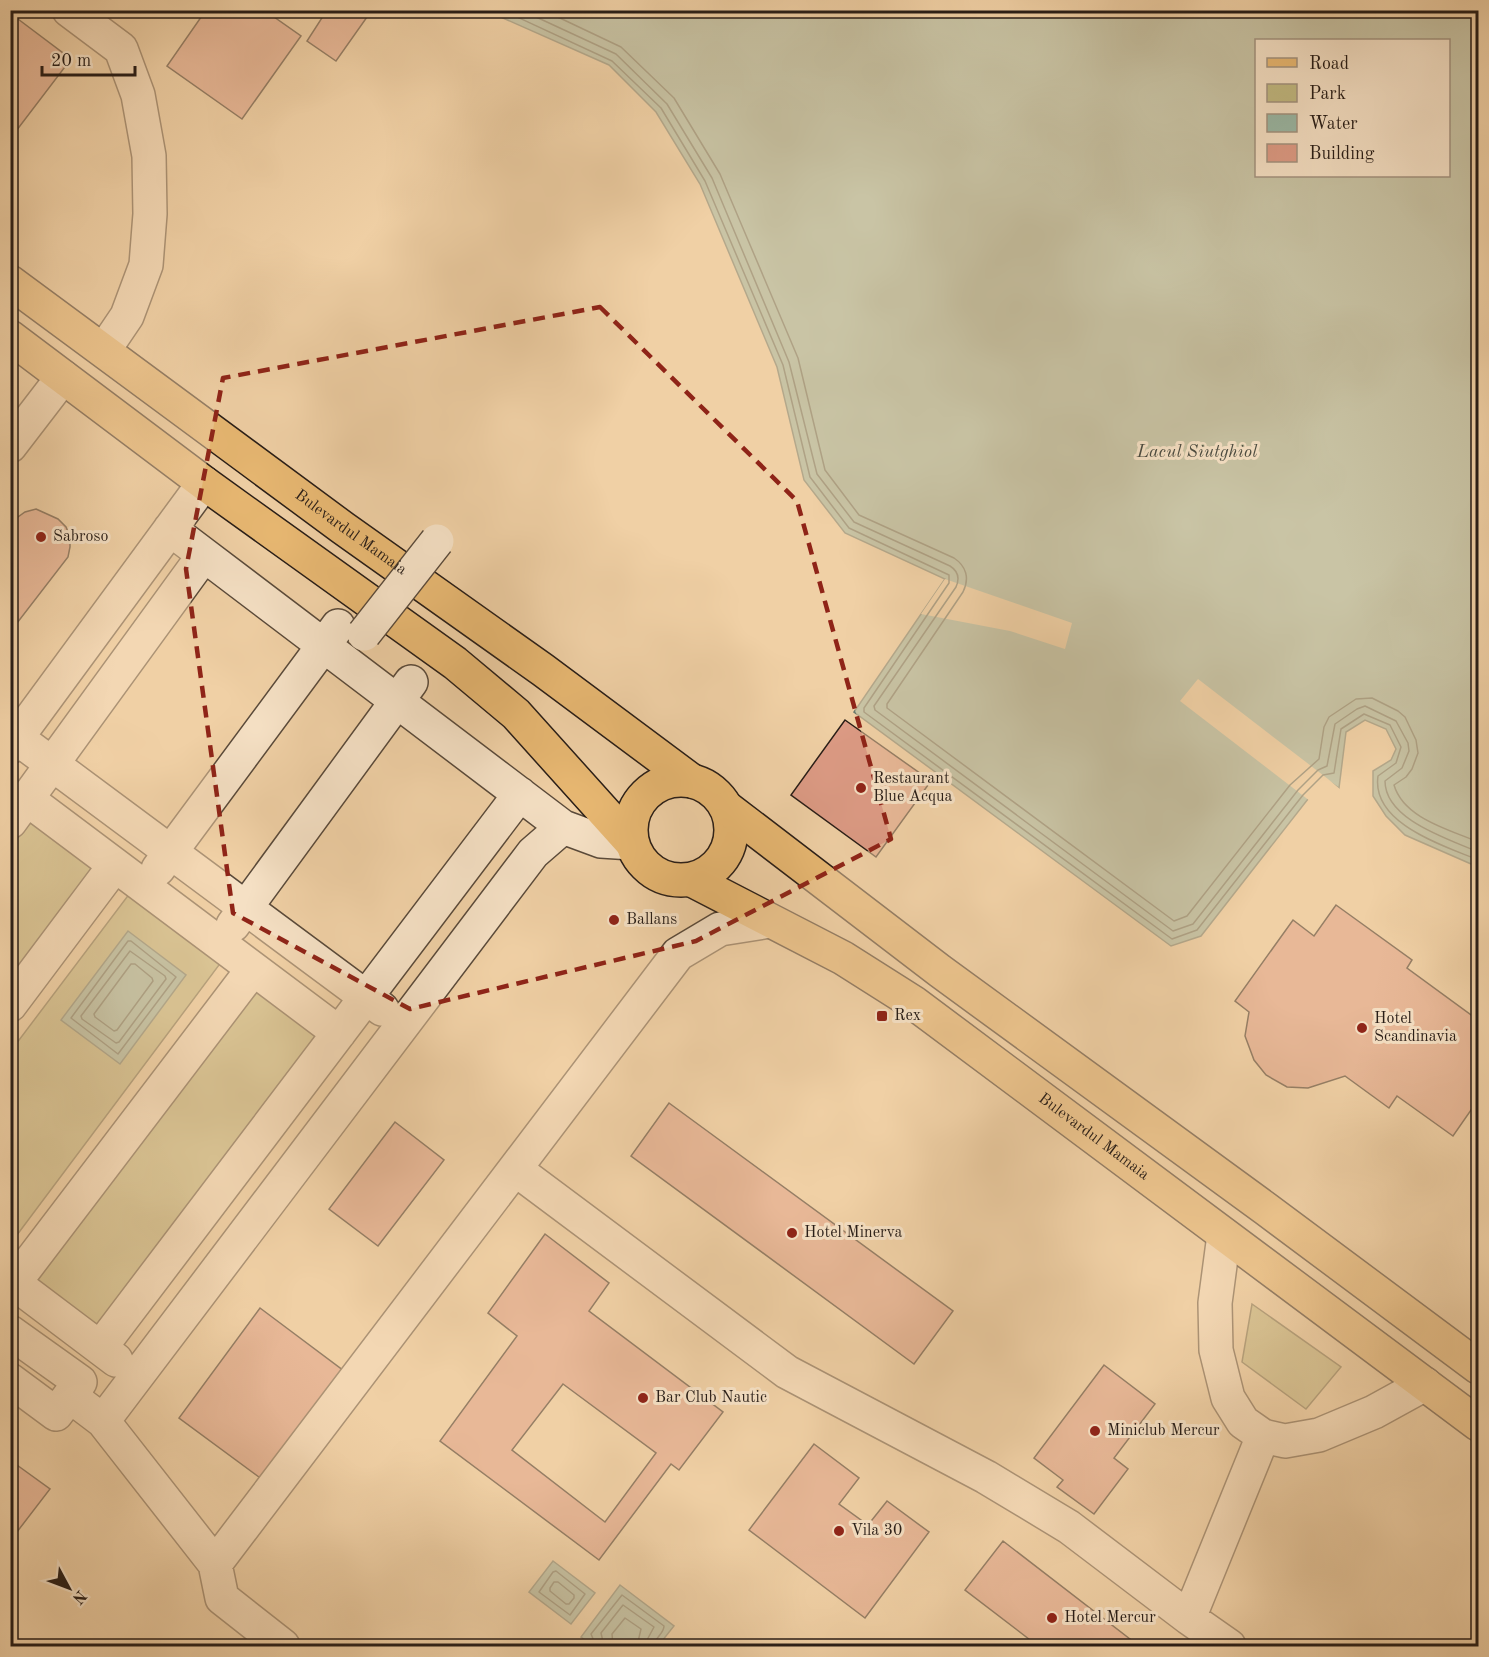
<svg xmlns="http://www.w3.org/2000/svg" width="1489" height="1657" viewBox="0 0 1489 1657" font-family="'Old Standard TT',serif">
  <rect width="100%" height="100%" fill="#f0d0a5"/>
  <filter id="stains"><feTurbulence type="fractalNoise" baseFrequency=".00333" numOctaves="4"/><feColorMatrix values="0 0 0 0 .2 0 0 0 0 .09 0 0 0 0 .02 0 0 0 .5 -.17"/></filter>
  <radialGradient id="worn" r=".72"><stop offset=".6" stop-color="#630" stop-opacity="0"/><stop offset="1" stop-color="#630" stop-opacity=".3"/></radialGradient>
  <path fill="#c1b981" stroke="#746b4c" stroke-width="1.5" d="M35 815 104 867 10 991V848Z
    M133 889 225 957 11 1243 10 1052Z
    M254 976 323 1029 94 1332 25 1280Z
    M1252 1304 1341 1367 1306 1409 1242 1362Z"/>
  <path fill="#9ab7a4" stroke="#6c796c" stroke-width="1.5" fill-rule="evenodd" d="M487 11H1478V867L1405 835 1386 816 1373 796V771L1391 760 1396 749 1386 729 1365 720 1346 732 1339 788 1327 780 1308 799 1201 936 1171 946 854 712 945 579 845 533 804 480 777 367 700 184 656 112 609 65ZM1256 40H1448V176H1256Z
    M128 931 186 975 120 1064 61 1020Z
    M553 1561 595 1593 571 1624 529 1592Z
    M620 1585 674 1626 658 1646H594L581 1637Z"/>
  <path fill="#f0d0a5" d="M945 579 1072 623 1065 649 1010 631 921 614Z
    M1198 679 1328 779 1341 790 1338 791 1328 783 1310 801 1180 701Z"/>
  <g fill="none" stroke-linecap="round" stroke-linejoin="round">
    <path stroke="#616a5e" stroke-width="1.5" d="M502 10 612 61 661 108 705 181 783 365 810 477 849 528 949 575V583L864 708V712L1172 939 1197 930 1303 795 1323 775 1334 773 1341 729 1364 714 1390 725 1401 747 1396 763 1378 776C1371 824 1445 846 1478 860
      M521 10 616 54 667 104 712 178 789 362 817 474 854 522 950 566C958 571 960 578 956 587L874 706 875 710 1173 931 1193 924 1298 790 1318 770 1327 766 1335 724 1357 709 1365 706 1396 721 1408 743 1409 751 1402 768 1385 781C1385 820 1449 839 1478 852
      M543 10 621 47 674 98 720 174 798 358 825 470 859 515 954 558C966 566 970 578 963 592L887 704V708L1174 921 1187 916 1290 785 1319 759 1324 727 1329 717 1356 699 1372 698 1398 711 1405 717 1416 740 1418 753 1412 769 1406 777 1394 785C1404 819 1451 830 1478 842
      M128 941H131L176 977 118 1054 71 1018Z
      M130 951 165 976 166 979 119 1042 116 1043 82 1019 81 1016Z
      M131 964H135L152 978 153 981 117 1030 114 1031 95 1017 94 1014Z
      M556 1571 585 1594 570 1615 539 1592 553 1572Z
      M554 1582H558L574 1595V1598L569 1604H566L550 1591V1588Z
      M596 1646 591 1634 622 1595 664 1626C664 1634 654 1638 654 1646
      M604 1646 601 1633 623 1605 654 1627 647 1640 646 1646
      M613 1646 612 1634 625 1618 641 1629 637 1646"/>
  </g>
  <path fill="#dd9b85" stroke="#281d17" stroke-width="1.5" fill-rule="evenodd" d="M206 10H264L301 36 242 119 167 66Z
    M327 10H372L336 61 307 41Z
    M10 13 71 59 10 139Z
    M36 509 58 519 66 527 70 537V547L68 557 14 627 10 624V527L18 517 25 512Z
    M845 720 931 781 876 857 791 795Z
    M1336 905 1412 960 1407 968 1478 1020V1100L1453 1136 1397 1096 1389 1108 1345 1076 1308 1088 1287 1087 1266 1075 1254 1060 1245 1036 1249 1012 1235 1001 1293 920 1314 936Z
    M669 1103 953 1311 914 1364 631 1156Z
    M395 1122 444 1160 378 1246 329 1209Z
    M545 1234 609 1283 589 1311 723 1412 679 1470 671 1464 599 1560 440 1441 517 1336 488 1313ZM563 1384 656 1453 605 1522 512 1450Z
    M260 1308 344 1371 263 1480 179 1418Z
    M1104 1365 1155 1404 1114 1458 1128 1469 1094 1514 1057 1487 1063 1480 1034 1458Z
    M814 1444 859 1478 839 1504 868 1525 887 1501 929 1532 865 1618 749 1530Z
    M10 1460 50 1489 10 1541Z
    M1003 1541 1139 1646H1038L965 1590Z"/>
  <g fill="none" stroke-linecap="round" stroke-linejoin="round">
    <defs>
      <path id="minor" d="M69 10 121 49 138 95 149 156 150 214 146 265 127 316 104 350
        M10 446 63 377
        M170 529 563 827 601 841 632 843
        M17 738 382 1009
        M10 747 204 483
        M27 799 339 1033
        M10 822 204 555
        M158 869 338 626
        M233 925 411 682
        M10 1005 115 865
        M515 1169 787 1372 986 1477 1069 1527 1189 1618
        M1224 1235 1215 1303 1216 1350 1228 1398 1243 1422 1263 1436 1285 1441 1319 1435 1374 1412 1425 1384
        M10 1280 116 1360
        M14 1283 253 969
        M10 1332 80 1382 56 1414 10 1380
        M100 1348 520 794
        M70 1396 103 1421 215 1564 222 1598 283 1646
        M103 1421 533 853 563 827
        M215 1564 678 954 720 929 770 921
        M1229 1646 1189 1618 1263 1436"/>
      <g id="major">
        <path id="s1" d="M10 282 343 528 543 670 692 781"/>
        <path d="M10 337 204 483 455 663 516 714 632 843"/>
        <circle cx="681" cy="830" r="50"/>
        <path d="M727 808 940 971 1266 1209 1478 1367"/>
        <path id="s2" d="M692 880 843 958 914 1003 1478 1424"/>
      </g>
    </defs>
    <use href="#minor" stroke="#5a4a3a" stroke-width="36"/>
    <use href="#major" stroke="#281d17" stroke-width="36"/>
    <use href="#minor" stroke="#f5e0c4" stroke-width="33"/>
    <use href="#major" stroke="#e8b872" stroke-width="33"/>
    <defs>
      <path id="minor-bridge" d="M364 634 437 541"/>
    </defs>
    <use href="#minor-bridge" stroke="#5a4a3a" stroke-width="36" stroke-linecap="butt"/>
    <use href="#minor-bridge" stroke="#f5e0c4" stroke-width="33"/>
  </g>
  <path d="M0 0H1489V1657H0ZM600 307 797 501 891 839 696 941 410 1009 233 913 186 569 223 378Z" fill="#f0d0a5" fill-opacity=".55" fill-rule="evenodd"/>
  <path fill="none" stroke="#8f2418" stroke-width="4.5" stroke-dasharray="12 8" stroke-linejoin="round" d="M600 307 797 501 891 839 696 941 410 1009 233 913 186 569 223 378Z"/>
  <g fill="#8f2418" stroke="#f5e0c4" stroke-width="2">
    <circle cx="41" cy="537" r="6"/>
    <circle cx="861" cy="788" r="6"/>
    <circle cx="614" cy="920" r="6"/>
    <rect x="876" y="1010" width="12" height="12" rx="3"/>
    <circle cx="1362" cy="1028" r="6"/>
    <circle cx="792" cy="1233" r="6"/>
    <circle cx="643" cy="1398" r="6"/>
    <circle cx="1095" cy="1431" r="6"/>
    <circle cx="839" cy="1531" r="6"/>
    <circle cx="1052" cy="1618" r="6"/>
  </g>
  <g text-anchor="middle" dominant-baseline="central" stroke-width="6" stroke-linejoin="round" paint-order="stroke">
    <g font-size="16" fill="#281d17" stroke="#f5e0c4">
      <text stroke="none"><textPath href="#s1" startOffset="423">Bulevardul Mamaia</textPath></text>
      <text stroke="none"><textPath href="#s2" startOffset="478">Bulevardul Mamaia</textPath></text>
    </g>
    <g font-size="16" fill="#281d17" stroke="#f5e0c4" text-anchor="start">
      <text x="53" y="537">Sabroso</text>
      <text x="873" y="779">Restaurant<tspan x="873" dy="18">Blue Acqua</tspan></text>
      <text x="626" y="920">Ballans</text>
      <text x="894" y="1016">Rex</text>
      <text x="1374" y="1019">Hotel<tspan x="1374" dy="18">Scandinavia</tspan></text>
      <text x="804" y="1233">Hotel Minerva</text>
      <text x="655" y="1398">Bar Club Nautic</text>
      <text x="1107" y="1431">Miniclub Mercur</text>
      <text x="851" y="1531">Vila 30</text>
      <text x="1064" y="1618">Hotel Mercur</text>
    </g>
    <g font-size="18" font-style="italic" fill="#4a4b41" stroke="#f5e0c4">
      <text x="1197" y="452">Lacul Siutghiol</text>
    </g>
  </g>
  <rect width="1489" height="1657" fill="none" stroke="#f0d0a5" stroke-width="36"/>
  <rect x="12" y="12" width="1465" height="1633" fill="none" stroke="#281d17" stroke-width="3"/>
  <rect x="18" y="18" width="1453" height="1621" fill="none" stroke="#281d17" stroke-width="1.5"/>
  <rect x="1255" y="39" width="195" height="138" fill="#f5e0c4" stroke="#a3927f" stroke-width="1.5"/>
  <rect x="1267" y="58" width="30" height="9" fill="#e8b872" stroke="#a3927f" stroke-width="1.5"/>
  <text x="1309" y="69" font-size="18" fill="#281d17">Road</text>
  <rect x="1267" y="84" width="30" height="18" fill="#c1b981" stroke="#a3927f" stroke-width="1.5"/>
  <text x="1309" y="99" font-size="18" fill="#281d17">Park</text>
  <rect x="1267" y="114" width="30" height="18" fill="#9ab7a4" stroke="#a3927f" stroke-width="1.5"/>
  <text x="1309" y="129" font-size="18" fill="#281d17">Water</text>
  <rect x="1267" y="144" width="30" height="18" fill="#dd9b85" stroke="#a3927f" stroke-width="1.5"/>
  <text x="1309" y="159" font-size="18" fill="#281d17">Building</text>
  <g transform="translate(69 1588) rotate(131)" stroke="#f5e0c4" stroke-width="4.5" paint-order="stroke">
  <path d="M0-4.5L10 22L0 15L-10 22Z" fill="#281d17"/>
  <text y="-9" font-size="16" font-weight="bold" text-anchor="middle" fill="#281d17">N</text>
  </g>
  <path d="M42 66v9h93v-9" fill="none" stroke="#281d17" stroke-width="3"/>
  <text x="51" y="66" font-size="18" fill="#281d17" stroke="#f5e0c4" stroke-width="4.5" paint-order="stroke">20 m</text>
  <rect width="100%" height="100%" filter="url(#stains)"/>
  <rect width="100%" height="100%" fill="url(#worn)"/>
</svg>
